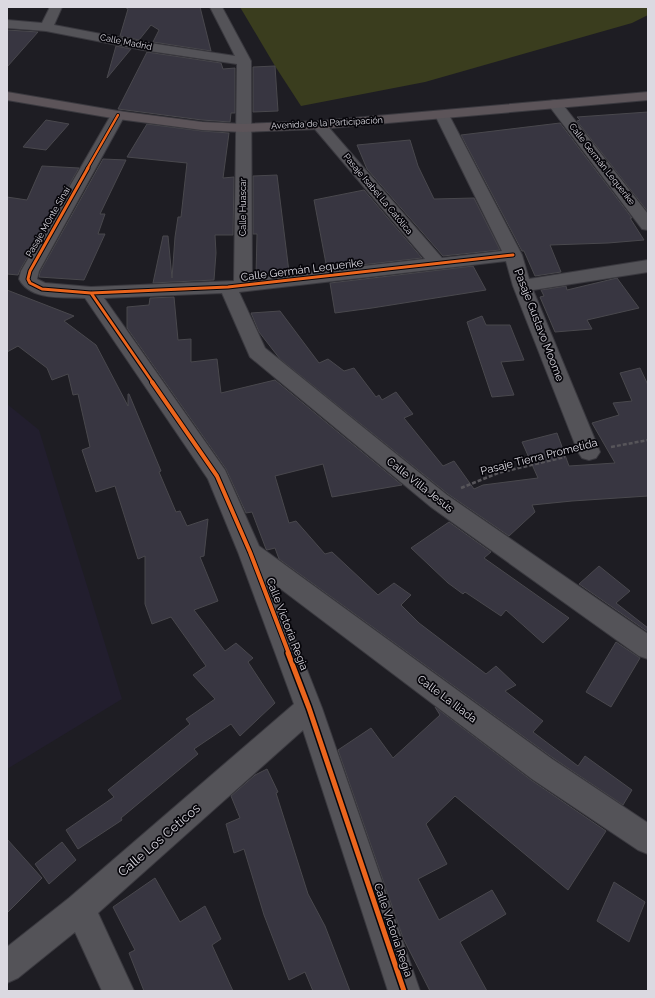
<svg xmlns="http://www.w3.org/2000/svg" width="655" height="998" viewBox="0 0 655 998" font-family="Raleway,sans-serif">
  <rect width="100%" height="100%" fill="#1e1d23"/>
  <path fill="#221e2e" d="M7 404 39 430 122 699 7 769Z"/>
  <path fill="#3a3d1e" d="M240 7H648V15L632 23 425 82 301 106 275 66Z"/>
  <path fill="#383641" stroke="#49484d" d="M125 7H200L211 51 153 42 159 30 151 25 139 40 120 36 128 9Z
    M7 30 38 32 7 67Z
    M116 46 131 49 107 78Z
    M147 52 221 63 223 69 235 68V113H231L230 122 202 120 118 109Z
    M275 66 278 111 253 112V67Z
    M648 112V212L577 121 580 120 577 117Z
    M46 120 69 124 46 150 23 147Z
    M560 123 632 218H630L644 240 608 243 550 245 561 272 535 276 524 251H522L461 135Z
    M147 124 202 131 229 133 223 178 234 177 233 235H215L216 253 214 280 153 283 163 236H168L172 278 175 237 178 217H181L187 163 127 157Z
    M410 140 418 166 434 199 474 198 500 250 443 256 367 169 357 145Z
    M103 159 126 160 100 214H105L98 234H105L84 280 39 277 40 272Z
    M42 166 79 168 20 270 18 275 7 274V197L27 200Z
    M277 175 289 272 256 276 257 234H253V176Z
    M364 190 422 258 327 269 314 200Z
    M473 266 486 290 372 308 335 313 330 283Z
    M617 278 639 308 587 320 592 329 555 332 540 297 544 296 541 290 566 286 567 290Z
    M7 290 74 316 64 321 96 345 128 406V394H129L161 471 159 472 176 512 180 511 187 526 208 519 204 556 200 557 218 601 194 610 225 651 236 643 253 658 248 662 275 703 240 736 231 724 194 749 198 754 121 818 122 820 78 849 66 830 114 797 108 790 190 724 186 719 215 699 193 675 206 666 171 617 152 624 145 604V556L138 559 115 486 96 492 82 450 90 447 78 394 73 395 68 374 52 380 47 368 18 346 7 352Z
    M174 297 178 340 191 339V362L217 359 221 393 275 380 402 485 332 497 323 464 275 476 289 523 296 521 325 554 332 552 378 595 394 583 411 595 401 605 419 623 486 674 496 666 516 685 505 691 543 721 533 732 578 766 585 756 632 790 623 805 553 758 279 559 275 548 267 550 266 549 252 512 246 513 226 469 127 328V307L149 305 150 298Z
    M280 311 319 363 328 359 344 371 354 368 376 397 379 395 382 400 396 392 413 414 404 418 443 466 454 461 474 489 483 485 538 478 522 442 557 433 569 466 615 463 592 423 619 415 613 403 632 401 620 373 640 368 648 385V496L572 501 532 505 535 512 509 536 448 494 280 359 259 332 251 313Z
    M482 316 486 325H510L524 360 501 362 514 395 492 397 467 322Z
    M449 522 491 552 484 558 569 618 543 643 506 610 501 616 465 592 463 594 448 583 411 548Z
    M599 566 630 591 616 603 648 628V632L579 584Z
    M616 642 640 658 611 707 586 692Z
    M435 707 531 780 606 831 568 890 455 796 426 824 447 864 418 879 439 920 492 890 506 914 460 942 487 991H430L403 938 338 750 371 728 393 758 440 715Z
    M267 769 278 792 276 793 308 894 325 926 350 991H313L305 972 289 980 264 915 244 849 234 853 226 824 240 818 231 796 255 775Z
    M7 839 42 878 7 913Z
    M62 842 76 860 49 884 35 864Z
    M155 878 180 922 205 906 221 939 212 945 233 991H144L129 953 135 950 113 907Z
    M614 882 645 902 629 942 597 921Z"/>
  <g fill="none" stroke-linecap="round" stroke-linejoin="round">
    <defs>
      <path id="minor" d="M50 7H62L54 25 143 42 235 56 210 7H222L251 61 252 279 425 259 314 128 312 125 314 122 319 121 324 122 442 258 502 251 435 115 437 112 442 111 447 112 449 115 522 255 529 279 648 260V272L533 290 600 452 596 458 589 460 582 458 578 452 513 286 506 261 239 292 265 348 447 495 648 634V659L639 656 431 507 250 357 222 293 104 298 225 470 259 546 552 759 648 823V854L638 850 532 779 273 583 322 708 420 991H388L303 730 98 913 134 991H102L75 932 18 978 7 983V947L69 898 294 704 238 552 208 479 85 298C65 297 30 301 19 279L21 271 111 115 113 112 118 111 123 112 125 115 39 271 37 279 45 283 91 287 234 281 237 64 143 50 46 31 7 28V20L42 23Z
        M555 100 560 101 648 214V230L642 229 550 107 548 104 550 101Z"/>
      <path id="major" d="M7 92 118 111 202 122 243 124 319 121 648 92V100L319 129 243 132 202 130 118 119 7 100Z"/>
    </defs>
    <use href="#minor" stroke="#3a393f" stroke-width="2"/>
    <use href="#major" stroke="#3a393f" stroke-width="2"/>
    <path stroke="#57555a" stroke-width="2.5" stroke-dasharray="4 2" stroke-linecap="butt" d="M611 447 648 440
      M461 488 498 473 565 457"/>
    <use href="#minor" fill="#545358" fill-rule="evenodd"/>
    <use href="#major" fill="#5c5459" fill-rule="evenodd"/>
    <defs>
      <path id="cycleway-far3" d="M87 169 118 115"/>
      <path id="cycleway-far2" d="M88 168 30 271 28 279 30 283 42 289 91 293 228 287 513 255
        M91 293 153 383"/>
      <path id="cycleway-far1" d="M152 382 217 476 250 552 289 654"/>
      <path id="cycleway" d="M288 653 309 708 404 991"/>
    </defs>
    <use href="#cycleway-far3" stroke="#07060b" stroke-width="4"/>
    <use href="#cycleway-far2" stroke="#07060b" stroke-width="5"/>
    <use href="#cycleway-far1" stroke="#07060b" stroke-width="6"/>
    <use href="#cycleway" stroke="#07060b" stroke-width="8"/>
    <use href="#cycleway-far3" stroke="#eb651d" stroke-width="2.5"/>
    <use href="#cycleway-far2" stroke="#eb651d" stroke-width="3"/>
    <use href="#cycleway-far1" stroke="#eb651d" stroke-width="4"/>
    <use href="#cycleway" stroke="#eb651d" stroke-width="5"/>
  </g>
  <g text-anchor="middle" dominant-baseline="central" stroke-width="3.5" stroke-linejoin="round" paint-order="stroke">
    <g font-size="9" fill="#dbd9e1" stroke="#07060b">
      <text transform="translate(126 42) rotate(11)">Calle Madrid</text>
      <text transform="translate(327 123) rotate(-3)">Avenida de la Participación</text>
      <text transform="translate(602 164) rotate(52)">Calle Germán Lequerike</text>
      <text transform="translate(378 194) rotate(50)">Pasaje Isabel La Católica</text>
      <text transform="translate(243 207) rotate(-90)">Calle Huascar</text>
      <text transform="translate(48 222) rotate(-60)">Pasaje MOnte Sinaí</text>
    </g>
    <g font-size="11" fill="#dbd9e1" stroke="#07060b">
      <text transform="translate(302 270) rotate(-7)">Calle Germán Lequerike</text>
      <text transform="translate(539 325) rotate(69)">Pasaje Gustavo Moome</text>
      <text transform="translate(539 457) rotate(-14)">Pasaje Tierra Prometida</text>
      <text transform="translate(420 485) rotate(38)">Calle Villa Jesús</text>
      <text transform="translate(287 624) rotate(69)">Calle Victoria Regia</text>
      <text transform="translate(447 699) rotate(37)">Calle La Iliada</text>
      <text transform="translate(393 930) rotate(71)">Calle Victoria Regia</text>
    </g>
    <g font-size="13" fill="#dbd9e1" stroke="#07060b">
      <text transform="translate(159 840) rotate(-41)">Calle Los Ceticos</text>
    </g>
  </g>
  <rect width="655" height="998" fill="none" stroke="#dbd9e1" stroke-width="16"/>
</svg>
